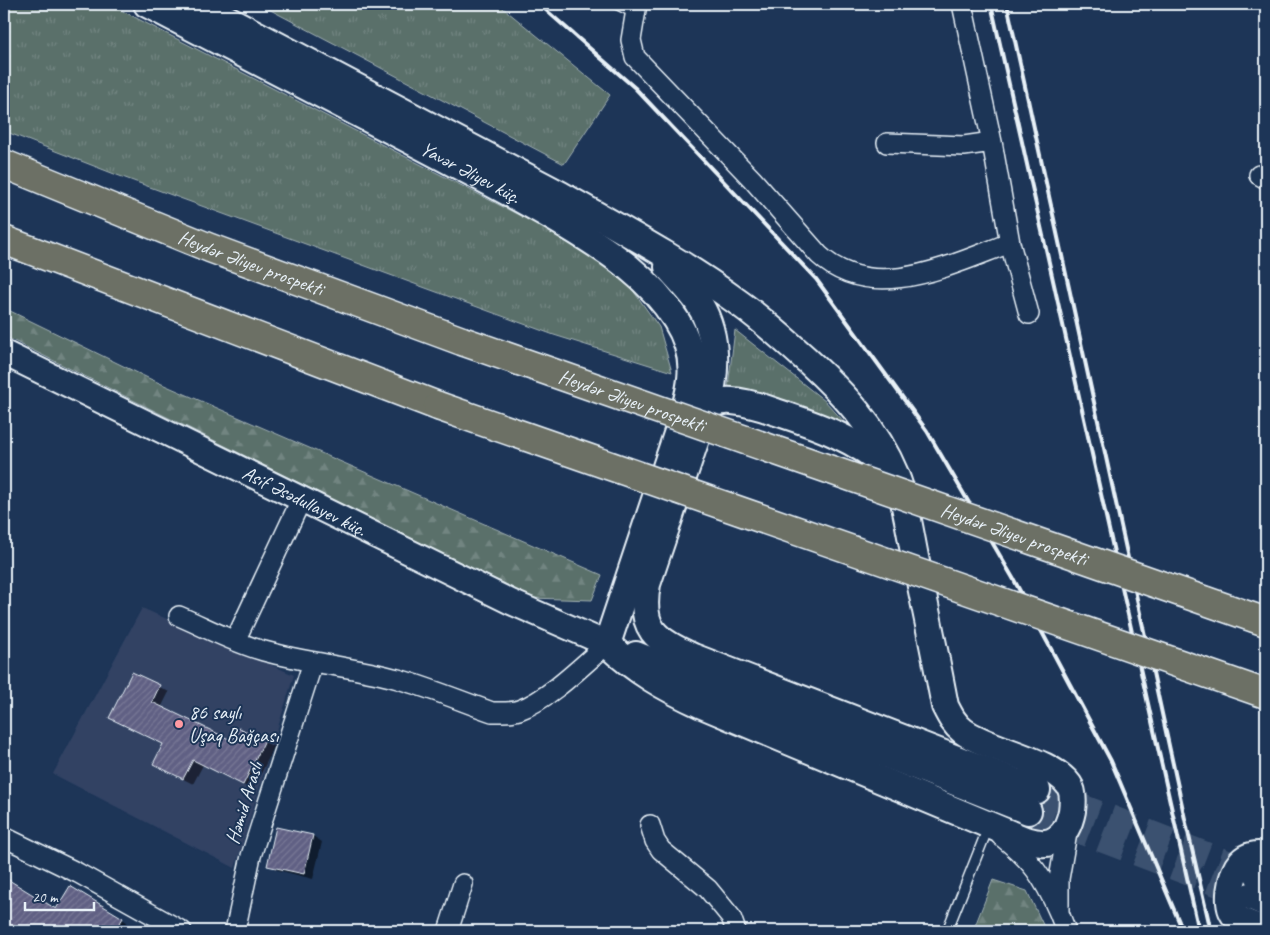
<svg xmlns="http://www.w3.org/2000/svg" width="1270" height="935" viewBox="0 0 1270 935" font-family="Caveat,sans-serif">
  <defs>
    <pattern id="grass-tufts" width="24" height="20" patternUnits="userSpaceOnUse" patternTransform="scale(1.25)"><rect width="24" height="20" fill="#5a706b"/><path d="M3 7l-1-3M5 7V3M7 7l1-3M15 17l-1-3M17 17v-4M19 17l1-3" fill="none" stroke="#728581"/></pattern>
    <pattern id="forest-firs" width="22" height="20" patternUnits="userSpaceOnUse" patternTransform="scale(1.25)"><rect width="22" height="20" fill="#5a706b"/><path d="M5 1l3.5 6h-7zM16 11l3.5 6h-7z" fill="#728581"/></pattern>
    <pattern id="building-hatch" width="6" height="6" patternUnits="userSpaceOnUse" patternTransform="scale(1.25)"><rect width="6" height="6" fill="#616184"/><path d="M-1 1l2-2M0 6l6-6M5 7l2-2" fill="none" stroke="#787896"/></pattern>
  </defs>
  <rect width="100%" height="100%" fill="#1d3557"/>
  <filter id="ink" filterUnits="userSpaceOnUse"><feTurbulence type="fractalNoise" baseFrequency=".02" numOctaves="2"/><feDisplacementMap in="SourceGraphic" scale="10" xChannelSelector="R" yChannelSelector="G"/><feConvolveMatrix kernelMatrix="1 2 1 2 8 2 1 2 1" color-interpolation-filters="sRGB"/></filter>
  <g filter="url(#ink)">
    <path fill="#314264" d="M142 608 294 675 235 868 53 774Z"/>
    <path fill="url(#grass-tufts)" stroke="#a1b0b2" d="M4 4H109L577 245 632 289 659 327 672 372 554 335 117 175 4 131Z
      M259 4H498L610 95 564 164Z
      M735 330 825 401 847 425 796 403 728 386Z"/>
    <path fill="url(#forest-firs)" stroke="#a1b0b2" d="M4 308 148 378 602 575 592 600 531 598 4 336Z
      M993 880 1027 891 1046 931H973Z"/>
    <path fill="#0007" d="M133 673 169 692 161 708 233 743 240 729 274 747 253 790 203 765 193 784 164 769V744Z
      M313 836 322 842 313 879 278 870 268 865Z
      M4 878 56 911 71 887 127 922 121 931H4Z"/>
    <path fill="url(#building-hatch)" stroke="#e8f1f8" d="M132 672 160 685 152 702 233 741 239 728 265 740 243 785 193 760 183 779 153 764 163 744 109 718Z
      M276 827 313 835 304 874 267 866Z
      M4 877 56 909 70 886 123 918 115 931H48L46 930 45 931H4Z"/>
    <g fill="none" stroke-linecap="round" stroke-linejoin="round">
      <path stroke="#3b516f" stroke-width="26" stroke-dasharray="26 13" stroke-linecap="butt" d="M1037 790 1258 875
        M1028 811 1250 896"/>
      <defs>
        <path id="service" d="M616 4 634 13
          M947 931 988 828"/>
        <path id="minor" d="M637 4 631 40 635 57 752 179 819 255C873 305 952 264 1010 243
          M962 4 992 142 1010 243 1029 314
          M887 143 964 146 992 142
          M1259 175 1266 179
          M179 616C207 628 234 643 264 651 308 663 354 667 398 679 430 688 461 701 492 712 501 712 510 713 519 710 548 700 584 664 607 644
          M235 641 301 500
          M650 825 655 841 661 850 708 889 731 917 736 931
          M1001 836C1032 861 1043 876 1059 913V879L1068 827
          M4 837 78 873 182 931
          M1059 913 1066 931
          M235 931 251 856 313 662
          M448 931 463 884"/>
        <g id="tertiary">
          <path id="s1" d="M4 353 511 602 607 644"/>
        </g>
        <g id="secondary">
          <path id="s2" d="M147 4C239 51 331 99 423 147 472 173 522 198 569 227 610 252 650 278 676 320 700 358 692 386 680 425L607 644"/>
          <path d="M199 4 561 195C621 229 683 262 739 303 763 320 786 341 808 361 844 394 876 428 895 474 906 501 910 533 916 562 926 610 936 658 945 706 950 716 954 724 963 731 989 750 1052 760 1069 785 1074 792 1073 803 1072 811 1070 821 1066 832 1058 838 1048 846 1037 843 1025 840L702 705C665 688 637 672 607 644"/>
          <path d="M668 267C677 277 687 287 696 299 718 330 718 371 707 406L647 584C639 629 655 640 693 657L1037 790"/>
          <path d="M696 412C706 405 719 400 732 401 747 402 762 407 776 412 816 425 857 439 888 468"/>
          <path d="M636 655 1028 811"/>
          <path d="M1266 856C1257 854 1247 855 1241 862 1231 873 1224 907 1237 918 1245 924 1257 927 1266 930"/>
          <path d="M1258 875 1266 878"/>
          <path d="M1250 896 1266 903"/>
        </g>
        <g id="motorway">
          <path id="s3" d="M4 164 210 248 462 341"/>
          <path d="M4 240 438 406"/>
        </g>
      </defs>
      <use href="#service" stroke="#e8f1f8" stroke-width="12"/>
      <use href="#minor" stroke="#e8f1f8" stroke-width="22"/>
      <use href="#tertiary" stroke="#e8f1f8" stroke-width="28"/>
      <use href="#secondary" stroke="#e8f1f8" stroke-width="30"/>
      <use href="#motorway" stroke="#e8f1f8" stroke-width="31"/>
      <use href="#service" stroke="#1d3557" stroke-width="9"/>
      <use href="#minor" stroke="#1d3557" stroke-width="19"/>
      <use href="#tertiary" stroke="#1d3557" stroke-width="24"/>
      <use href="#secondary" stroke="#1d3557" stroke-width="26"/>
      <use href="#motorway" stroke="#6c7065" stroke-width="28"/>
      <path stroke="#e8f1f8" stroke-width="4" d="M539 4 635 88 816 279 927 431 1013 578 1111 761 1183 931
        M991 4 1199 931
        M1007 4 1185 819 1211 931"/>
      <defs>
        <g id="motorway-bridge">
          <path id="s4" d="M462 341 1266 622"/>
          <path d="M438 406 1266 694"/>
        </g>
      </defs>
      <use href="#motorway-bridge" stroke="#e8f1f8" stroke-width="31" stroke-linecap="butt"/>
      <use href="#motorway-bridge" stroke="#6c7065" stroke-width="28"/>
    </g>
  </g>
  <circle fill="#ff9aa2" stroke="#1d3557" stroke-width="2" cx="179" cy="724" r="5"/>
  <g text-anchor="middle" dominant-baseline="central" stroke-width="4" stroke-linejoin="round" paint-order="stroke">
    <g font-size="20" fill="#e8f1f8" stroke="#1d3557">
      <text stroke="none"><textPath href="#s2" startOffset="365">Yavər Əliyev küç.</textPath></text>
      <text stroke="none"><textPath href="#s3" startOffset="266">Heydər Əliyev prospekti</textPath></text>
      <text stroke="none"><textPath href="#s4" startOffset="180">Heydər Əliyev prospekti</textPath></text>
      <text stroke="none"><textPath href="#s1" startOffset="335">Asif Əsədullayev küç.</textPath></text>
      <text stroke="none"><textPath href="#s4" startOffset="585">Heydər Əliyev prospekti</textPath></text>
      <text transform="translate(244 803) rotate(-73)">Həmid Araslı</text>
    </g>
    <g font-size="20" fill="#e8f1f8" stroke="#1d3557" text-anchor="start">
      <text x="189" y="712">86 saylı<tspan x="189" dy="23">Uşaq Bağçası</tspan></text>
    </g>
  </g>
  <rect width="1270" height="935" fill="none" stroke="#1d3557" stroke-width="20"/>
  <rect x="10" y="10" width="1250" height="915" fill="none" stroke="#e8f1f8" stroke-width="2" filter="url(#ink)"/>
  <path d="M25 902v8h69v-8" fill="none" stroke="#e8f1f8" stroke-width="2.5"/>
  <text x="32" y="902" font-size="15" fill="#e8f1f8" stroke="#1d3557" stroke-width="4" paint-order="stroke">20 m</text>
</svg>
